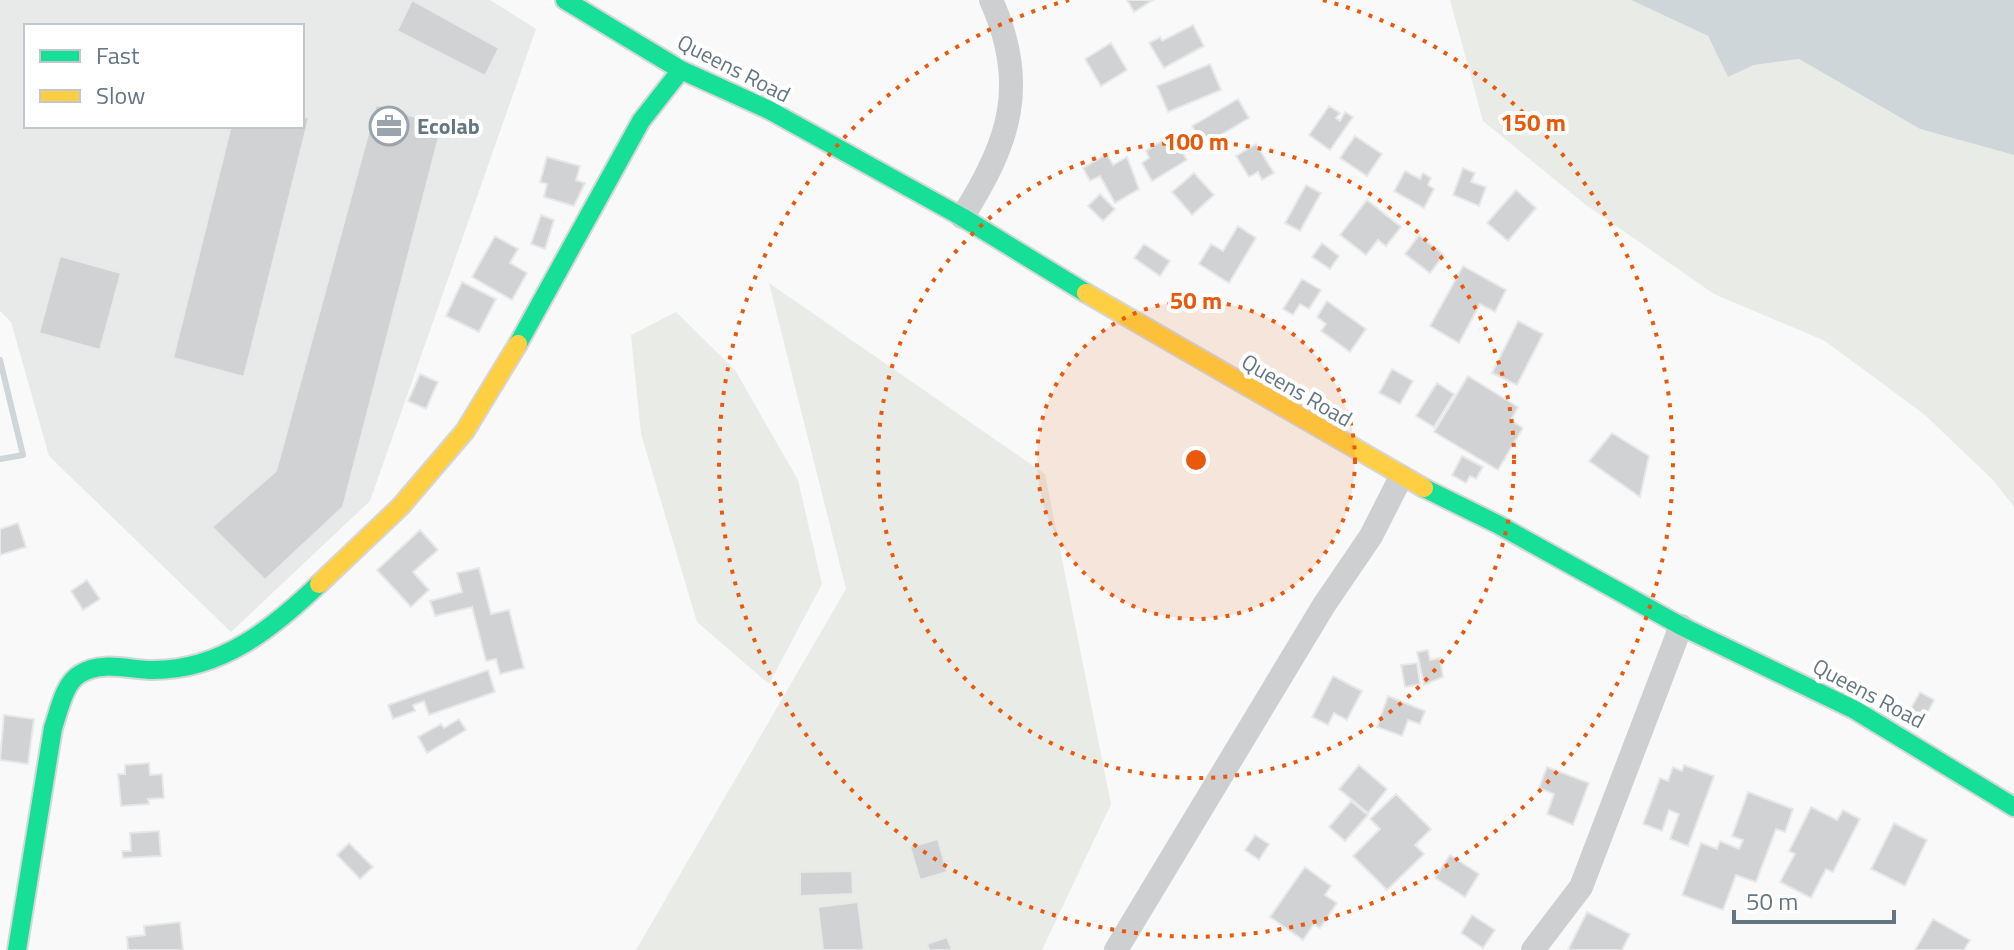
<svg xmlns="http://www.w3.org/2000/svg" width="2014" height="950" viewBox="0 0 2014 950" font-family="'Titillium Web',sans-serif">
  <rect width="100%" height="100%" fill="#f9f9f9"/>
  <path fill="#e8e9e9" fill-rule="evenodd" d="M0 0H490L536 29 370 501 231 632 49 456 11 322 0 311ZM26 26H302V126H26Z"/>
  <path fill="#e8ebe6" d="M1450 0H1631L1708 36 1728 77 1754 65 1799 59 1920 129 2014 155V507L1993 480 1925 415 1825 341 1714 294 1586 205 1483 121Z
    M769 283 1045 474 1111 804 1042 950H636L846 589Z
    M676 312 735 370 798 480 822 584 769 684 697 622 641 434 631 335Z"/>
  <path fill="#ced6d9" d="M1631 0H2014V155L1920 129 1799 59 1754 65 1728 77 1708 36Z"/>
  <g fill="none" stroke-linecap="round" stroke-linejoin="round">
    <path stroke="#ced6d9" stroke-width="6" d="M0 360 23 455 0 459"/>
  </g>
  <path fill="#d0d2d3" stroke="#e8e8e8" stroke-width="2" d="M412 0 499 48 485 76 397 31Z
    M1127 0H1153L1134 12Z
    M1193 25 1204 46 1164 68 1149 43 1160 37 1162 41Z
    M1111 43 1127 70 1101 86 1085 59Z
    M1210 64 1221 90 1168 112 1157 86Z
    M1238 99 1249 118 1204 145 1192 126Z
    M376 105 442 125 343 507 265 580 212 527 276 471Z
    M1329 106 1340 113 1336 118 1340 121 1345 112 1353 117 1330 150 1309 135Z
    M302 116 309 118 244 377 173 358 231 126H302Z
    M1355 136 1382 154 1367 176 1340 158Z
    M1175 139 1187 160 1152 181 1142 163 1149 158 1146 151 1163 140 1166 145Z
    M1256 144 1274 173 1262 180 1258 172 1249 177 1236 156Z
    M1107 154 1113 165 1127 157 1139 189 1115 203 1100 176 1090 181 1083 168Z
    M547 157 580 166 576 180 585 183 574 206 544 197 547 184 540 182Z
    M1463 168 1475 173 1471 182 1486 187 1479 206 1453 195Z
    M1405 171 1420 179 1423 173 1431 178 1428 185 1434 189 1424 208 1394 191Z
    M1194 173 1214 195 1192 215 1172 192Z
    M1306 185 1321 193 1300 231 1285 223Z
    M1516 190 1536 208 1508 241 1487 223Z
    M1100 194 1115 209 1103 221 1088 206Z
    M1367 200 1401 227 1386 246 1378 240 1366 255 1340 235Z
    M541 215 554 220 545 249 531 244Z
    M1238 226 1256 238 1229 283 1199 264 1211 244 1223 251Z
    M1419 235 1444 255 1430 273 1405 254Z
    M495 236 518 249 510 263 527 273 512 300 472 277Z
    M1322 243 1339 256 1330 269 1312 257Z
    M1144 244 1170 261 1160 276 1134 258Z
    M60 256 121 273 100 350 39 333Z
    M1463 266 1506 290 1495 312 1480 304 1459 343 1430 326Z
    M1302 279 1321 290 1309 309 1300 304 1293 315 1283 309Z
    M462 282 496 299 479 332 446 316Z
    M1327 301 1366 329 1350 352 1321 331 1326 324 1317 317Z
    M1518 321 1543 334 1517 385 1492 373Z
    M1392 369 1413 381 1400 404 1379 393Z
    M420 374 438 382 426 409 408 401Z
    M1468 376 1518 407 1511 420 1523 428 1498 470 1434 432Z
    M1437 383 1454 394 1434 427 1416 416Z
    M1612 433 1649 456 1640 497 1589 461Z
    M1462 456 1483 467 1476 479 1470 476 1466 483 1452 475Z
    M18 523 26 547 0 555V529Z
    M420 530 438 550 413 572 429 590 411 607 377 570Z
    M479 568 491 614 509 610 524 668 500 674 496 659 486 661 472 607 435 616 430 601 462 592 457 573Z
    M87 580 100 599 83 610 71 591Z
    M1428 650 1430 660 1440 658 1443 677 1424 685 1417 652Z
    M1417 663 1420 684 1405 687 1401 665Z
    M488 670 495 692 429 715 424 701 413 705 415 711 393 719 388 705Z
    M1333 676 1362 691 1347 720 1334 713 1328 725 1312 717Z
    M1920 692 1934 700 1925 718 1910 710Z
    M1388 696 1425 711 1420 724 1408 720 1402 736 1377 727Z
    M4 715 34 719 28 764 0 760Z
    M459 719 466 730 427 753 418 737 441 724 444 728Z
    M149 763 150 775 162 774 164 798 148 799 149 804 121 806 118 774H125V765Z
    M1359 765 1387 789 1368 813 1339 789Z
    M1684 765 1714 776 1688 846 1670 839 1679 814 1669 810 1662 831 1643 824 1660 778 1668 781 1673 767 1682 771Z
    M1547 767 1589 783 1573 825 1547 814 1554 794 1539 788Z
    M1748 792 1793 809 1785 832 1776 829 1756 882 1736 875 1723 910 1682 895 1701 843 1717 849 1720 841 1739 849 1743 840 1732 836Z
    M1396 794 1431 829 1415 845 1424 854 1387 890 1353 856 1380 829 1370 819Z
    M1351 801 1368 815 1345 841 1329 827Z
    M1811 807 1837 820 1843 810 1860 819 1833 872 1826 869 1811 898 1780 882 1795 854 1789 851Z
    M1894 823 1927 840 1905 886 1871 869Z
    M159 831 161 856 123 858 122 851H131L130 833Z
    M1255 835 1269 844 1259 860 1245 850Z
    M938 839 947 872 920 880 910 847Z
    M349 843 373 867 360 879 337 855Z
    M1450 855 1479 874 1465 897 1435 878Z
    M1305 867 1331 886 1325 895 1337 903 1320 928 1314 924 1303 940 1270 917Z
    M852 871 853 894 800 896V872Z
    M858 902 864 950H823L818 907Z
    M1587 912 1630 934 1622 950H1568Z
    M1472 915 1495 930 1483 948 1461 933Z
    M1933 919 1970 940 1964 950H1915Z
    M180 922 183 950H128L127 937 145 935 144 926Z
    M947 937 952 950H929L927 944Z"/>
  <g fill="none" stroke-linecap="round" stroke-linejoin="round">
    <defs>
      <path id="fast" d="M565 0 681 70 769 110 962 217 1086 293
        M518 344 641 121 681 70
        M1424 488 1497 524 1681 626 1855 710 2014 807
        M17 950 53 728C59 711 64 683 80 674 102 660 130 670 153 670 222 670 273 628 319 584"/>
      <path id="slow" d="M1086 293 1424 488
        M319 584 401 506 465 431 518 344"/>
    </defs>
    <use href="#fast" stroke="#d5d6d7" stroke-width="22"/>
    <use href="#slow" stroke="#d5d6d7" stroke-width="22"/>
    <path stroke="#cecfd0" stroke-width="24" d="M962 217C1010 143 1029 84 991 0
      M1116 950 1324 605 1371 536 1401 477
      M1533 950 1581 887 1681 626"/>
    <use href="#fast" stroke="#16e098" stroke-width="18"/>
    <use href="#slow" stroke="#ffcf43" stroke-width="18"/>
  </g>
  <circle cx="1196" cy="460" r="159" fill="#e8590c" fill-opacity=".12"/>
  <g fill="none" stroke="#e8590c" stroke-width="4" stroke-dasharray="4 8">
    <circle cx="1196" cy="460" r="159"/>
    <circle cx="1196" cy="460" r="318"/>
    <path d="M1323 0A477 477 0 1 1 1069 0"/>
  </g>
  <defs>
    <symbol id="office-ring" viewBox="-11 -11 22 22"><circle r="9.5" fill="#fff" stroke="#99a4ac" stroke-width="1.5"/><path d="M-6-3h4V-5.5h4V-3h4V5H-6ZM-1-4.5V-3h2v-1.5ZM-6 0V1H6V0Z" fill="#99a4ac"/></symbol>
  </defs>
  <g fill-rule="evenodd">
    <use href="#office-ring" x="367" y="104" width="44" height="44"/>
  </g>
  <g text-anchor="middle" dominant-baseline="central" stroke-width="8" stroke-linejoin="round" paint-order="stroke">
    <g font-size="22" fill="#657683" stroke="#fff">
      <text transform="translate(734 68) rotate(27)">Queens Road</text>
      <text transform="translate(1297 390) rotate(30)">Queens Road</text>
      <text transform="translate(1869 693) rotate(28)">Queens Road</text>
    </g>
    <g font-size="22" font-weight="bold" fill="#657683" stroke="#fff" text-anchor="start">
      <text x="417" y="126">Ecolab</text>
    </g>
  </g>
  <circle cx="1196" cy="460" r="12" fill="#e8590c" stroke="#fff" stroke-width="4"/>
  <g font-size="24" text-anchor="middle" font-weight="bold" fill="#e8590c" stroke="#fff" stroke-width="8" stroke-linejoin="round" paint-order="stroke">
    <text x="1533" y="131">150 m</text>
    <text x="1196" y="150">100 m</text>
    <text x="1196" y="309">50 m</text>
  </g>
  <rect x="24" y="24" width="280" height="104" fill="#ffffff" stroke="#c1c8cd" stroke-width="2"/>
  <rect x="40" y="50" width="40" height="12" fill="#16e098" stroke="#c1c8cd" stroke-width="2"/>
  <text x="96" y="64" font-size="24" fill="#657683">Fast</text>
  <rect x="40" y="90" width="40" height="12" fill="#ffcf43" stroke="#c1c8cd" stroke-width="2"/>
  <text x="96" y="104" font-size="24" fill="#657683">Slow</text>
  <path d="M1734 910v12h160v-12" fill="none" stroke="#657683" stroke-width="4"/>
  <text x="1746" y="910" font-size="24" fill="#657683" stroke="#ffffff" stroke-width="6" paint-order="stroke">50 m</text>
</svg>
